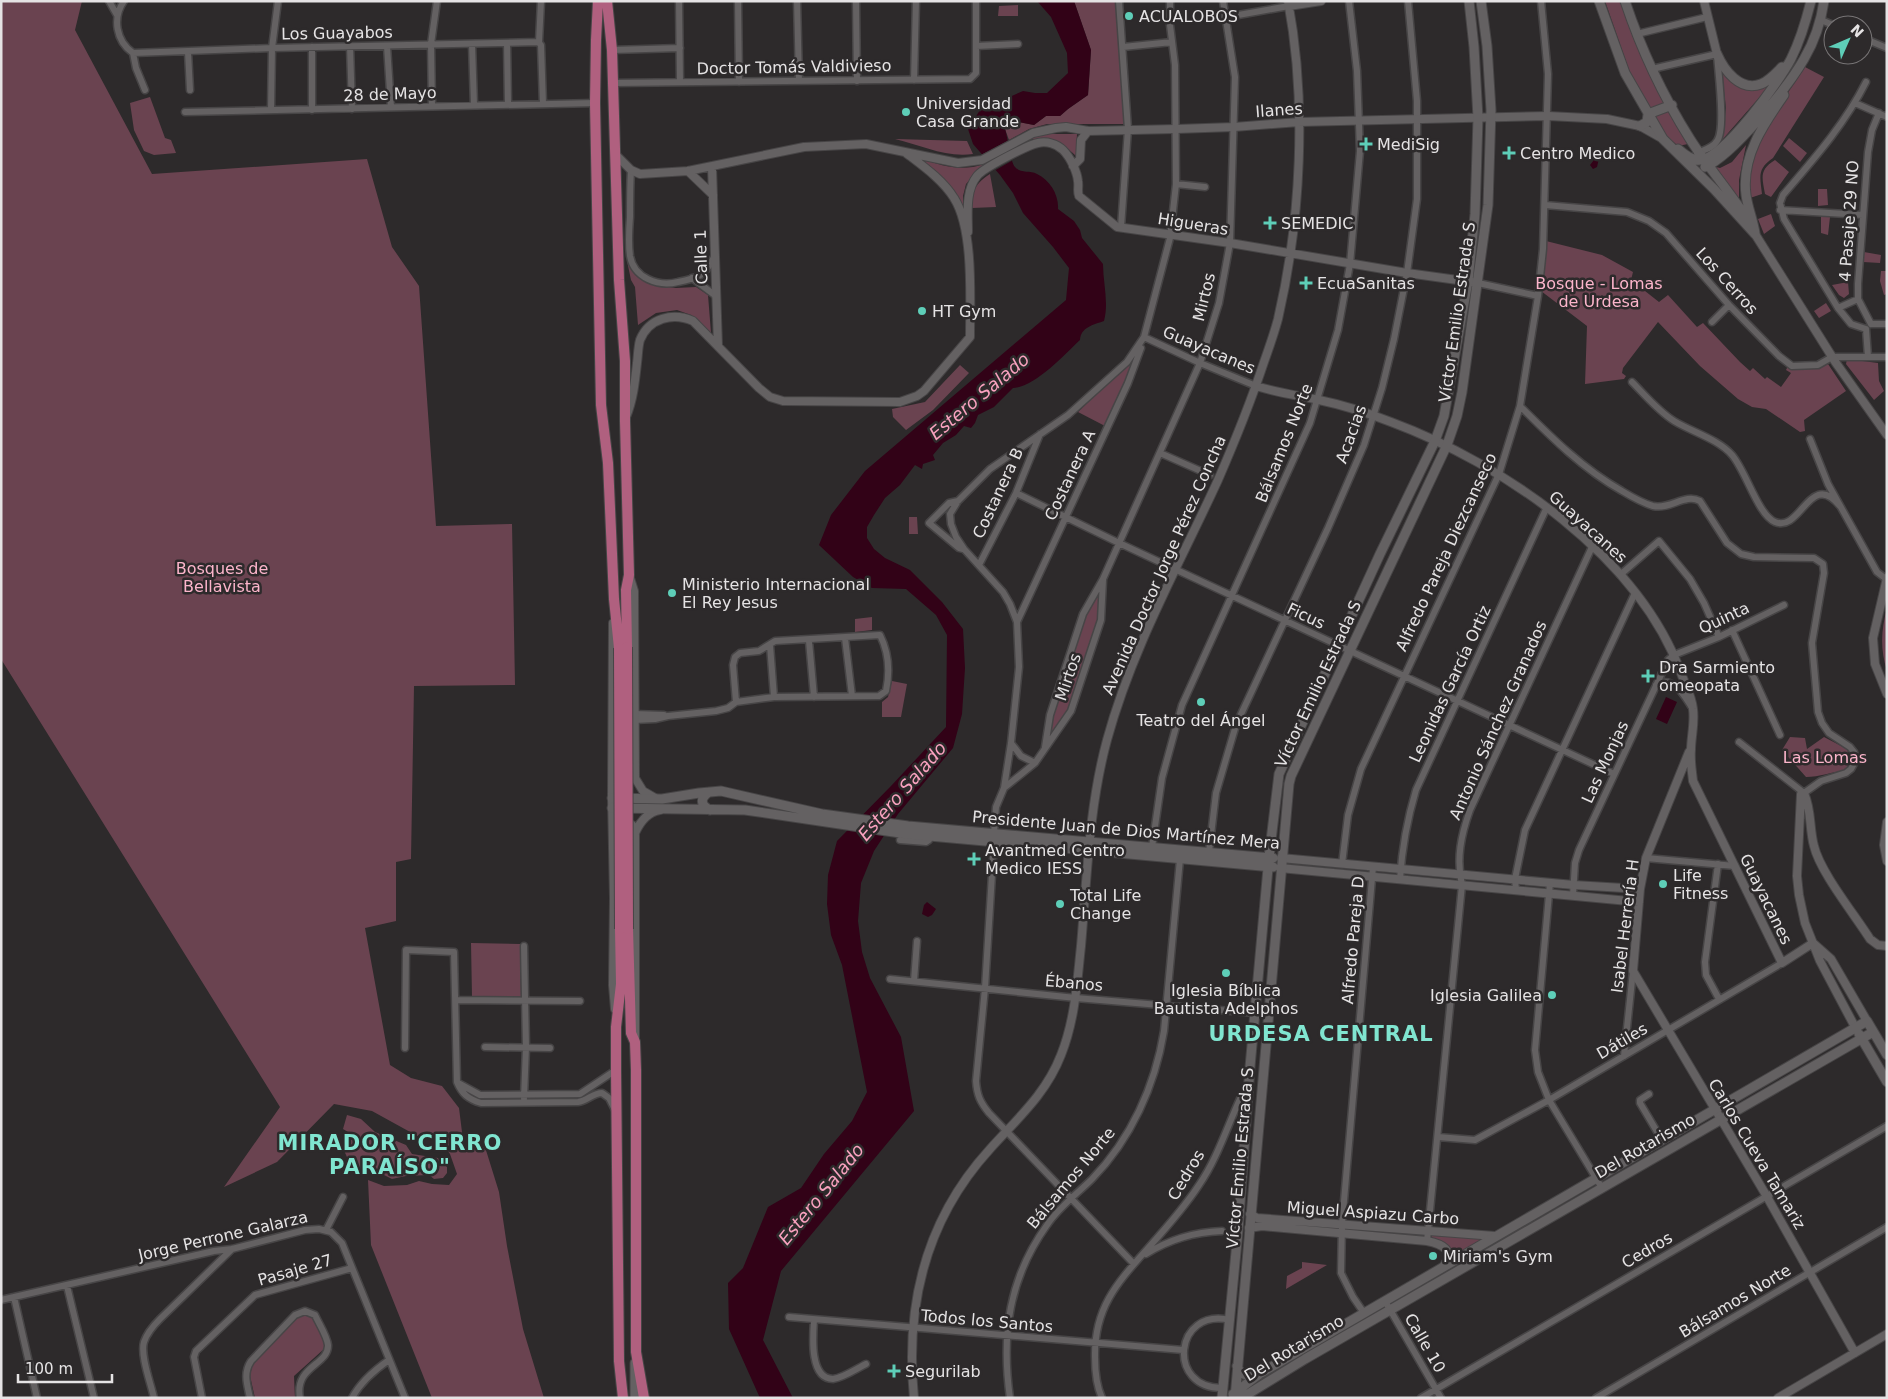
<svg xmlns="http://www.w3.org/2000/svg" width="1888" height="1399" viewBox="0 0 1888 1399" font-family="'DejaVu Sans',sans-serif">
  <rect width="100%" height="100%" fill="#2d2a2b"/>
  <path fill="#6a4350" d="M1 1H82L75 30 152 174 367 159 392 247 419 286 436 526 512 524 515 685 414 686 411 859 396 862V921L365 928 390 1065 411 1078 442 1086 459 1108 464 1148 485 1147 499 1192 507 1246 523 1329 544 1398H432L371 1245 368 1180 384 1186 407 1185 419 1181 432 1184 449 1185 457 1174 450 1154 437 1136 421 1138 372 1111 334 1104 277 1162 224 1187 280 1107 1 659Z
    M1074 1H1117L1128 124H1047L1029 129 1009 140 1005 129 1014 121 1034 125 1046 116H1060L1068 109 1088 95 1091 50Z
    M1605 1H1620L1643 59 1688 144 1678 146 1664 134 1630 73Z
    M1018 5V16H998L999 6Z
    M1721 67 1742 87 1779 75 1722 140 1726 108Z
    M1805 67 1824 77 1773 158C1757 169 1760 176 1762 194L1750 198C1749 192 1748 185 1748 179 1749 141 1786 98 1805 67Z
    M150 97 165 138 171 140 176 153 154 155 144 151 134 130 130 103Z
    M1050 134H1077L1076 156C1059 139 1050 139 1028 139L1035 135Z
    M1789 138 1807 153 1800 162 1783 146Z
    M895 139 967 141 973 154C946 158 921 145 895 139Z
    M1746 145 1739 180V203L1712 166 1720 168 1732 162Z
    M922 159C943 166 962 172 984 164L966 184 963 196V208L954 191Z
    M1775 160 1789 172 1771 197 1765 194C1762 177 1759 170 1775 160Z
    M990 174 996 207 972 208C972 190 975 184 990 174Z
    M1818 189H1827L1828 205 1818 206Z
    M1771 214 1775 226 1764 234 1758 219Z
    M1821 216 1830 217 1828 235 1821 233Z
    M1546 241 1602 255 1633 272 1631 280 1659 302 1668 295 1697 327 1703 323 1740 362 1750 371 1753 368 1765 379 1767 377 1781 387 1791 373 1786 370 1788 366 1828 364 1846 391 1804 420 1805 431 1800 432 1766 409 1752 407 1738 399 1700 366 1658 322 1623 368 1622 373 1626 376 1624 379 1585 384 1587 326 1541 291Z
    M1864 252 1881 255 1880 263 1863 262Z
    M627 261 644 281 660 286 676 288 696 287 708 295 711 333 691 315 677 310 656 313 638 325 635 287 631 280Z
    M1881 271H1887V294L1884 295 1880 281Z
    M1848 282 1849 294 1844 298 1839 295 1832 285Z
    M1826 303 1831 311 1819 318 1814 311Z
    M1138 354 1105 426 1078 412Z
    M1847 359 1878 363 1879 381 1884 391 1874 400 1846 364Z
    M960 365 969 373 933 410 906 430 893 417 892 409 925 402Z
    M909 517H917L918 534H909Z
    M1103 579 1101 620 1074 711 1048 749V733L1084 618Z
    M1887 608V671C1880 648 1881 631 1887 608Z
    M872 617V630L855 632V619Z
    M892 681 907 684 901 717H882V702L888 697Z
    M1790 737 1805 738 1807 749 1824 737 1847 749 1850 760 1846 770C1833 772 1819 777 1806 777L1782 750Z
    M471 943 520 944 521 997H472Z
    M347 1115 361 1119 375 1132 406 1145 412 1154 438 1158 447 1167V1173L443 1178 434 1179 429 1175 406 1176 392 1179 376 1171H358L351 1166 342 1146 349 1143 347 1139 348 1132 343 1129Z
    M1432 1234 1485 1237 1452 1261C1451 1246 1448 1242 1432 1239Z
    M1302 1262 1327 1265 1286 1289 1287 1276 1302 1268Z
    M305 1314 314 1317 326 1343 324 1349 294 1376 295 1398H255L250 1376 253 1362 295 1317Z"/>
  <path fill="#320217" d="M1037 1H1074L1091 50 1088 95 1068 109 1060 116H1046L1034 125 1014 121 1005 129C1008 138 1010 161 1015 167 1021 174 1030 170 1037 174 1050 180 1059 195 1058 209L1074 221 1080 230 1082 238 1103 264C1103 283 1109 302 1104 321 1093 325 1081 327 1080 340 1064 355 1035 387 1013 388L994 407 978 415 975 423 971 428 964 426 956 435 943 443 933 455 935 460 923 464 922 469 915 465 900 485 885 498 874 515 867 527V538L874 549 885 558 910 570 942 602 963 629 965 668 962 714 953 748 898 814 874 851 861 883 858 921 862 952 870 978 901 1037 914 1111 781 1271 763 1340 793 1398H760L729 1329 728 1283 743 1268 768 1207 801 1188 824 1154 852 1121 867 1092 842 965 831 935 827 904 828 875 837 841 891 786 946 727 947 635 936 615 906 589 872 588 853 577 819 545 831 515 865 471 1066 300 1069 268 1053 247 1023 213 1013 193 1000 175 973 144 968 129 980 110 1023 91 1035 93H1047L1068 73 1067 53 1051 17Z
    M1596 152 1600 154 1597 167 1593 169 1590 165 1594 160 1593 155Z
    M1666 697 1677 702 1667 724 1656 719Z
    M927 902 936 909 932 915 928 917 922 914 924 905Z"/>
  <path fill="#2d2a2b" d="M1011 139 1015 159 994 171 981 155Z"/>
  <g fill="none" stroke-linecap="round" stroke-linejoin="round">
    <defs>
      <path id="minor" d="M109 1 117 15
        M124 1C112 18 116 41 133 53
        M679 1 680 82
        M738 1 739 82
        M797 1 799 81
        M856 1 857 81
        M1119 1 1128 129 1121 227
        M1227 17 1289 6
        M1821 20 1833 25
        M1637 34 1707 17
        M1863 38 1887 48
        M539 42 541 1
        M507 43 508 104
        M472 44 474 105
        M350 46 352 109
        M387 46 391 107
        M976 46 1018 44
        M312 47V110
        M1123 47 1172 42
        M612 50 680 48
        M188 52 190 90
        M133 53 272 48 538 42 541 45 543 104
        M133 53 136 68 145 90
        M1652 69 1717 54C1718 72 1726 129 1717 141 1713 148 1704 150 1697 153
        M914 80 916 1
        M613 83 970 79 976 73V1
        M1855 103 1887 117
        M432 106 431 44 437 1
        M271 110 272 48 278 1
        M185 112 595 103
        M631 170C630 186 630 201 630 217 629 230 628 243 630 256 634 278 658 287 678 282 698 278 705 276 714 257
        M1176 184 1205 187
        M1545 205 1627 212 1649 221 1666 233 1729 305 1779 356 1792 366 1818 365 1832 357H1887
        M1780 210 1863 215
        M692 278 716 296
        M1478 283 1538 296
        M1858 299 1838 308 1784 219 1780 203 1783 195C1813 160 1845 124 1866 82
        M1838 308 1851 324 1866 329
        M1712 322 1729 305
        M1871 324 1858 299V284L1868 152 1872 130 1879 113
        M1871 324H1887
        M1866 329 1868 357
        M1144 337 1200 363 1256 386
        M1632 382C1645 395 1658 411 1674 421 1692 432 1718 439 1732 455 1746 471 1758 515 1775 522 1801 533 1810 469 1840 506
        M1520 406C1552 438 1583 469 1622 491 1632 497 1642 503 1653 506 1670 510 1685 493 1700 501L1727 543 1741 554 1754 557 1814 558 1823 564 1824 573 1812 643 1818 712 1822 723 1829 733 1850 747 1854 752 1856 760 1851 769 1846 773 1821 781 1804 793 1739 742
        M1810 439 1828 484 1877 572 1886 579
        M1160 453 1210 475
        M1016 493 1119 543 1614 774
        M958 501 949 503 929 523 959 548 963 549
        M979 565 1016 493 1040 434
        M1620 575 1659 541 1690 579 1704 603 1719 637
        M1017 622 1128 383 1141 348
        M1732 630 1780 735
        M845 638 852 696
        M809 641 814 697
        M770 645 774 697
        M1656 685C1673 675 1683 694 1691 706
        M634 714 664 715
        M634 720 655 719 668 716 716 711 728 708 736 702 774 697 879 696 886 691C890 672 889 653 880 635L775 641 759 651 740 653 735 657 733 665 736 702
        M1011 743 1021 756 1035 763
        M1045 747 1050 715 1083 614 1103 579 1200 363 1219 303 1230 243 1235 77 1223 1
        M1004 788 1035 763 1071 711 1101 620 1103 580
        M994 833 996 807 1004 788 1011 743 1019 667 1017 622 1010 604 1003 592 964 549 956 537 951 524 950 514 958 501 990 469 1068 415 1127 362 1144 337 1170 238 1176 184 1175 65 1170 25V1
        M900 840 926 842 929 840V836
        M994 842 985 988 976 1081C977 1095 980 1102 989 1113L1134 1264
        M1152 847 1162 778 1182 705 1310 423 1338 330 1350 264 1360 151 1357 71 1349 1
        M1209 852 1216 793 1236 725 1328 528 1364 445 1382 388 1394 339 1407 273 1417 199V101L1408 1
        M1646 858 1735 866
        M1342 864 1348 815 1361 769 1499 474 1520 406 1538 296 1543 249 1548 74 1541 1
        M1718 864 1705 962 1706 975 1719 999
        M1400 879C1402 848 1407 820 1416 790L1547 507
        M1550 883 1535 1050 1538 1072 1549 1100 1602 1188
        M1516 890 1515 879 1525 830 1635 593
        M1573 895 1575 863 1579 850 1668 660 1674 655 1719 637 1784 605
        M890 979 1076 998 1255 1013
        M914 981 917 941
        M456 1000 580 1001
        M485 1047 550 1048
        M405 1048 406 950 454 952 457 1082C462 1094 468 1099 481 1103L578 1102C587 1101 593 1093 602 1093L609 1098 615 1110
        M1624 1056 1633 971
        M458 1083 480 1095 580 1094 616 1070
        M1649 1094 1640 1100V1103L1662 1140
        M524 1098 526 1047 524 946
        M1438 1137 1475 1140 1549 1100 1782 963
        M326 1230 343 1197
        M1427 1241 1462 885C1456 859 1461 835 1470 810L1592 547
        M1146 1254C1170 1239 1194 1232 1222 1231
        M67 1286 94 1398
        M14 1297 37 1398
        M1 1300 214 1251 232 1249 305 1230 319 1229 331 1232 342 1243 405 1398
        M1385 1301 1441 1398
        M1364 1313 1353 1297 1341 1273 1342 1224 1373 867
        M789 1317 1183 1350
        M814 1320C813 1335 809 1379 833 1379 843 1378 856 1369 866 1364
        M1223 1388C1166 1389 1174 1307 1230 1320
        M154 1398C151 1384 140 1355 144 1342 147 1333 154 1325 160 1319L232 1249
        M202 1398 194 1357 196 1351 255 1295 352 1268
        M250 1398C247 1384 243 1373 251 1361L295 1315 305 1311 315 1315C319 1324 327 1336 328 1345 329 1365 294 1366 300 1398
        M352 1398C360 1383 376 1369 389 1360
        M1010 1398C1001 1334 1009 1278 1047 1225 1059 1207 1077 1194 1092 1179 1131 1139 1155 1086 1164 1031L1180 859
        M1102 1398C1096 1385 1095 1370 1095 1357 1094 1307 1118 1282 1149 1247 1167 1227 1184 1208 1199 1185 1217 1159 1227 1127 1240 1099L1248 1090
        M1421 1398 1887 1126
        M1596 1398 1887 1227"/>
      <path id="tertiary" d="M1704 1 1717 54
        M1289 6 1321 1
        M616 155 631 170 640 174 688 171 804 147 866 144 958 163 982 160 1033 133 1056 128 1066 127 1088 131 1176 129 1234 127 1299 122 1548 116 1607 119 1640 126 1663 139
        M1073 166 1080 159 1081 140 1088 131
        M712 167 718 346
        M688 171 713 195
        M968 232C968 214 965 191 977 176 983 168 1028 145 1038 143 1047 141 1057 144 1063 150 1070 157 1077 171 1078 181 1079 187 1077 191 1079 196L1117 227 1230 243 1407 273 1472 282
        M1755 234 1836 363 1887 435
        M1256 386C1279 393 1296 395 1319 400 1343 405 1368 413 1391 422 1504 464 1638 556 1681 673 1685 684 1692 697 1693 709 1695 723 1691 737 1691 750 1690 761 1692 771 1693 781L1782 963 1813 943
        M626 417C633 400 635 382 637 363 638 356 638 347 640 340 649 318 673 312 693 321L759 388 770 397 783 401 900 402 917 396 924 391 970 337C970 299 974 229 954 198 943 180 923 166 906 153
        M629 575 634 591 635 778 643 791 655 798
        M1887 578 1873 638 1875 664 1887 694
        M613 623 612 798 614 898 613 985 615 1009
        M1689 752 1646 858 1640 889 1633 971 1766 1195 1855 1353
        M625 821 632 825 635 833V1041
        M1887 822 1884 845 1887 861
        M635 833C640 822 647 812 660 810
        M1281 858 1574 885 1640 889
        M1280 868 1639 902
        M1813 943 1831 959 1867 1021
        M1855 1027 1820 961 1805 923 1799 895 1797 876 1801 794 1804 793C1812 811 1809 828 1814 846 1820 872 1855 915 1870 939L1878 945 1887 946
        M1250 1214 1257 1218 1495 1236
        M1249 1228 1262 1226 1427 1241C1442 1244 1456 1250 1443 1267
        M914 1398C905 1305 926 1219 990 1149 1017 1119 1046 1094 1061 1055 1075 1020 1077 983 1081 946 1087 877 1089 806 1107 740 1132 648 1179 565 1218 480 1235 441 1251 401 1264 362 1269 348 1274 334 1278 319 1301 220 1307 102 1288 1
        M1778 1398 1887 1334"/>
      <path id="secondary" d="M1599 1 1625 73 1663 139 1714 189 1755 234
        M1625 1C1641 49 1663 96 1690 139 1707 166 1728 189 1745 216
        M1717 54C1724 70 1740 92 1761 84 1769 81 1776 73 1782 67
        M1648 114 1672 105
        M1640 126 1647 122 1648 114
        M1678 149C1684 154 1693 162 1701 160 1726 155 1779 82 1791 59 1800 41 1806 21 1811 1
        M1705 167C1733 155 1788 87 1804 59 1814 42 1821 22 1824 1
        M1755 233C1753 220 1748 209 1746 195 1741 157 1763 125 1784 95
        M709 792C700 798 700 805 710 810
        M612 798 662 799 699 793 721 791 822 814 908 826 1273 858
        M612 808 745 810 907 834 1273 867
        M1859 1034 1887 1082
        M635 1363V1398
        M1237 1366C1242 1379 1249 1374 1261 1373
        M1235 1393 1248 1394 1305 1359 1873 1032
        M1233 1394 1261 1373 1867 1021 1887 1055
        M1222 1398 1238 1231 1250 1067 1269 857 1279 774 1380 554 1435 441 1444 416 1468 281 1475 214 1478 118 1474 47 1469 1
        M1235 1398 1289 784 1291 776 1447 445 1457 416 1462 392 1488 205 1491 110 1487 46 1481 1"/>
      <path id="primary" d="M598 1 596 40 595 103 601 405 608 463 614 599 619 648
        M607 1 612 50 619 280 625 361V421L629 575 626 590 627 647
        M620 929 621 984 616 1027V1070L619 1361 623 1398
        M628 929 631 1033 635 1042 636 1070V1352L644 1398"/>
    </defs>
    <use href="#minor" stroke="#474546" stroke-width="9"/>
    <use href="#tertiary" stroke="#474546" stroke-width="10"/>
    <use href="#secondary" stroke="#474546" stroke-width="11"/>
    <use href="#primary" stroke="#474546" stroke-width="12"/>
    <use href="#minor" stroke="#646162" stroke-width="6"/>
    <use href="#tertiary" stroke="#646162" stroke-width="8"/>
    <use href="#secondary" stroke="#646162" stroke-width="9"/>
    <use href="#primary" stroke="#b0607f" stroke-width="10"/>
    <defs>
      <path id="primary-bridge" d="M627 647 628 929
        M619 648 620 929"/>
    </defs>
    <use href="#primary-bridge" stroke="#474546" stroke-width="12" stroke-linecap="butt"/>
    <use href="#primary-bridge" stroke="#b0607f" stroke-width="10"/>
  </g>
  <g fill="#5eceb8" stroke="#2d2a2b" stroke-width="2">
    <circle cx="1129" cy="16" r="5"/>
    <circle cx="906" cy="112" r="5"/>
    <path d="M1363.5 136.5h5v5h5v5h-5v5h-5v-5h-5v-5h5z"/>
    <path d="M1506.5 145.5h5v5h5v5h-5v5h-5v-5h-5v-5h5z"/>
    <path d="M1267.5 215.5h5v5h5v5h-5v5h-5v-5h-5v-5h5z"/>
    <path d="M1303.5 275.5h5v5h5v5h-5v5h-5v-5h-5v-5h5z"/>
    <circle cx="922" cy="311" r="5"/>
    <circle cx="672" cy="593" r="5"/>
    <path d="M1645.5 668.5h5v5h5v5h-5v5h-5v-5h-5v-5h5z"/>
    <circle cx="1201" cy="702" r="5"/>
    <path d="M971.5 851.5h5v5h5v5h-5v5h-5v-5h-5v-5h5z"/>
    <circle cx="1663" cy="884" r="5"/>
    <circle cx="1060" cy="904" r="5"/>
    <circle cx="1226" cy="973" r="5"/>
    <circle cx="1552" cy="995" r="5"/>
    <circle cx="1433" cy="1256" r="5"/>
    <path d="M891.5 1363.5h5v5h5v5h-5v5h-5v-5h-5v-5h5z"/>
  </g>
  <g text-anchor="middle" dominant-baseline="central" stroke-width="5" stroke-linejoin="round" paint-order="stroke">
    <g font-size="16" fill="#e5e3e4" stroke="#2d2a2b" text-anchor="start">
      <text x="1139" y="16">ACUALOBOS</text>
      <text x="916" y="103">Universidad<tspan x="916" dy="18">Casa Grande</tspan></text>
      <text x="1377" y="144">MediSig</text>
      <text x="1520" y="153">Centro Medico</text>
      <text x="1281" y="223">SEMEDIC</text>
      <text x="1317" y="283">EcuaSanitas</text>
      <text x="932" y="311">HT Gym</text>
      <text x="682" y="584">Ministerio Internacional<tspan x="682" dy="18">El Rey Jesus</tspan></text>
      <text x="1659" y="667">Dra Sarmiento<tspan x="1659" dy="18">omeopata</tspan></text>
      <text x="1201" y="720" text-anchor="middle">Teatro del Ángel</text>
      <text x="985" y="850">Avantmed Centro<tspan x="985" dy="18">Medico IESS</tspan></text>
      <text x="1673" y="875">Life<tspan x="1673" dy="18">Fitness</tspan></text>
      <text x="1070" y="895">Total Life<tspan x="1070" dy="18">Change</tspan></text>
      <text x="1226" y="990" text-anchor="middle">Iglesia Bíblica<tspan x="1226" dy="18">Bautista Adelphos</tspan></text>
      <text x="1542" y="995" text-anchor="end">Iglesia Galilea</text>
      <text x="1443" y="1256">Miriam's Gym</text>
      <text x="905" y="1371">Segurilab</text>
    </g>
    <g font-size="16" fill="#e5e3e4" stroke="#2d2a2b">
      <text transform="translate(337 33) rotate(-1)">Los Guayabos</text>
      <text transform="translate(794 67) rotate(-1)">Doctor Tomás Valdivieso</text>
      <text transform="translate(390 94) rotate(-2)">28 de Mayo</text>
      <text transform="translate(1279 110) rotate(-4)">Ilanes</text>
      <text transform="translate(1849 221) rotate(-86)">4 Pasaje 29 NO</text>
      <text transform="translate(1193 224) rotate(9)">Higueras</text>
      <text transform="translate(701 257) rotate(-92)">Calle 1</text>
      <text transform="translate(1727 281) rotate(48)">Los Cerros</text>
      <text transform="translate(1204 297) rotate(-76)">Mirtos</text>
      <text transform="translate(1457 312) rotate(-82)">Víctor Emilio Estrada S</text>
      <text transform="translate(1209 350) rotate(23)">Guayacanes</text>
      <text transform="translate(1351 434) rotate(-70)">Acacias</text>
      <text transform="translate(1284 443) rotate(-68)">Bálsamos Norte</text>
      <text transform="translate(1070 475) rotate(-65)">Costanera A</text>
      <text transform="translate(998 493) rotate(-65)">Costanera B</text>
      <text transform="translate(1588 527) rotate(42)">Guayacanes</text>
      <text transform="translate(1446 552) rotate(-65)">Alfredo Pareja Diezcanseco</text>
      <text transform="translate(1164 565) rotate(-66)">Avenida Doctor Jorge Pérez Concha</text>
      <text transform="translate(1306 616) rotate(25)">Ficus</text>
      <text transform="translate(1724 618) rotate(-25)">Quinta</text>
      <text transform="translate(1068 677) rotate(-71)">Mirtos</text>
      <text transform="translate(1318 684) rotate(-65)">Víctor Emilio Estrada S</text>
      <text transform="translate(1450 684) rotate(-65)">Leonidas García Ortiz</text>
      <text transform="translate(1498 720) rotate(-66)">Antonio Sánchez Granados</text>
      <text transform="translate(1605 762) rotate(-65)">Las Monjas</text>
      <text transform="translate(1126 830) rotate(5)">Presidente Juan de Dios Martínez Mera</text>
      <text transform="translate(1766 899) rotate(64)">Guayacanes</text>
      <text transform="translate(1625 926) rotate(-83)">Isabel Herrería H</text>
      <text transform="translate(1353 940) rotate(-85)">Alfredo Pareja D</text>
      <text transform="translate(1074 983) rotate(5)">Ébanos</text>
      <text transform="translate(1622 1041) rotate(-30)">Dátiles</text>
      <text transform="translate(1645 1146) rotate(-30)">Del Rotarismo</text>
      <text transform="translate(1757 1154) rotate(59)">Carlos Cueva Tamariz</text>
      <text transform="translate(1240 1158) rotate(-85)">Víctor Emilio Estrada S</text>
      <text transform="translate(1186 1175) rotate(-59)">Cedros</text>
      <text transform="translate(1071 1178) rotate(-50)">Bálsamos Norte</text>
      <text transform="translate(1373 1213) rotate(4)">Miguel Aspiazu Carbo</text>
      <text transform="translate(223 1236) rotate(-13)">Jorge Perrone Galarza</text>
      <text transform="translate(1647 1250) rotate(-30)">Cedros</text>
      <text transform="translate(295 1270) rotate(-16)">Pasaje 27</text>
      <text transform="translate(1735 1301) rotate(-31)">Bálsamos Norte</text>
      <text transform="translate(987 1321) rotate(5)">Todos los Santos</text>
      <text transform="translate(1425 1343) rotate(60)">Calle 10</text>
      <text transform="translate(1294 1348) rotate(-31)">Del Rotarismo</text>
    </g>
    <g font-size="16" fill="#fcb5cb" stroke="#2d2a2b">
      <text x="1599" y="283">Bosque - Lomas<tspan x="1599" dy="18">de Urdesa</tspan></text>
      <text x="222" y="568">Bosques de<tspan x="222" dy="18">Bellavista</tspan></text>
      <text x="1825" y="757">Las Lomas</text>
    </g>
    <g font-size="18" font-style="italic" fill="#f9a2bf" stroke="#2d2a2b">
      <text transform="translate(979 396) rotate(-40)">Estero Salado</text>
      <text transform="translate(902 791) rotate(-49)">Estero Salado</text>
      <text transform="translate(821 1194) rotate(-51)">Estero Salado</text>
    </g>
    <g font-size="21" font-weight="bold" letter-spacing="1" fill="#80e5d0" stroke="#2d2a2b">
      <text x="1321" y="1034">URDESA CENTRAL</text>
      <text x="390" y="1143">MIRADOR "CERRO<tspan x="390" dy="24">PARAÍSO"</tspan></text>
    </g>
  </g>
  <rect width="1888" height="1399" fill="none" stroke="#e5e3e4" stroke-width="5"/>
  <g transform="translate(1848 40) rotate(45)"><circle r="24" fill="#2d2a2b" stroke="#777475"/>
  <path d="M0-4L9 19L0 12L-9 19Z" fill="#5eceb8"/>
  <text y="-8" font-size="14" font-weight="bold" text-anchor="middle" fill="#e5e3e4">N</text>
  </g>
  <path d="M18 1374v8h94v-8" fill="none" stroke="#e5e3e4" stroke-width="2.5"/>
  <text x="25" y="1374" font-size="15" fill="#e5e3e4" stroke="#2d2a2b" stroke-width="4" paint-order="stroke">100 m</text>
</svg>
